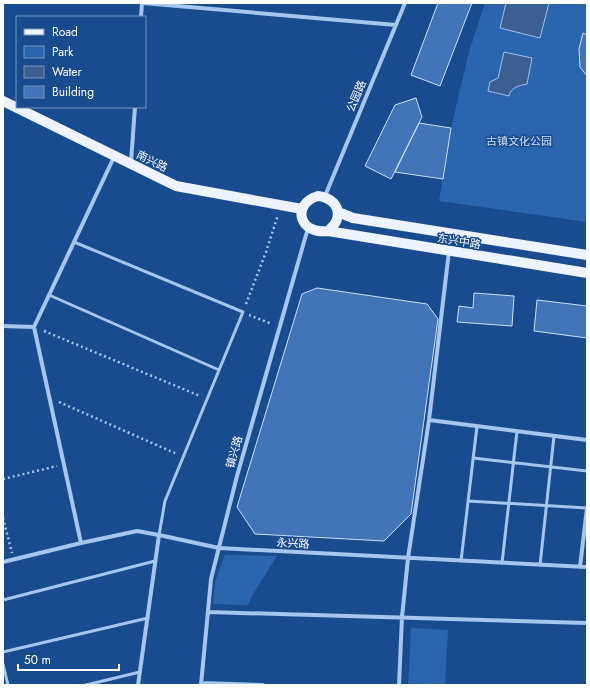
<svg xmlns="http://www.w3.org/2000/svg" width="590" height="688" viewBox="0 0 590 688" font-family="Jost,'Noto Sans SC',sans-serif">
  <rect width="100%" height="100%" fill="#194c8e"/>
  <path fill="#2b65ad" d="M485 3H587V222L439 201 451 128 469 52Z
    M225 555 277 556 253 594 248 605 213 604 215 582Z
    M411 628 448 630 445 685H408Z"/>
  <path fill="#3a5f90" stroke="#98c1f1" d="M506 3H549L540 38 500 28Z
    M504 52 532 58 527 84C519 86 511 87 509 96L488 91 490 82 498 78Z"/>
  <path fill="#4175b7" stroke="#cbe1fa" d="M438 3H472L440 86 411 75Z
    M583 33 587 35V76L580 67 579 49Z
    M416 98 422 117 391 179 365 166 395 105Z
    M419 123 451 128 443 179 395 172Z
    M317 288 427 304 438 319 411 514 384 541 255 534 237 507 302 294Z
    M474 293 514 296 512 326 457 322 459 306 473 308Z
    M537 300 587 306V338L534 331Z"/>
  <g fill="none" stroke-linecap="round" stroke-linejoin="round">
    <path stroke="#a5c6ef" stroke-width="2.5" stroke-dasharray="2 3" stroke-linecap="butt" d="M246 304 266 252 278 215
      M249 315 272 324
      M44 331 200 396
      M59 402 177 454
      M3 479 57 466
      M3 518 12 553"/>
    <path stroke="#a5c6ef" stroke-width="3" d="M74 242 243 312 165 501 159 535
      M49 295 219 370
      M473 458 587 471
      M468 501 587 508
      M461 561 477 426
      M502 563 517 431
      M540 565 554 436
      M3 600 155 561
      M3 652 148 618
      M3 664 8 685
      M86 685 140 672"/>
    <path stroke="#a5c6ef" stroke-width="4" d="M143 3 396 25
      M141 17 142 3
      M131 162 135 107
      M325 196 405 3
      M3 326 34 327
      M429 420 587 440
      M81 543 34 327 114 157
      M3 562 81 543 137 531 159 535 219 548 587 567
      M580 567 587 508
      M208 612 587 623
      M201 683 263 685
      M138 685 159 535
      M201 685 211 579 237 476 308 228
      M399 685 402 617 408 558 429 420 449 251"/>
    <path stroke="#edf4ff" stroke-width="10" d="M3 101 176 186 302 209
      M318 196C329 197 341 205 337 219 336 224 331 228 328 231 299 235 291 204 318 196Z
      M338 212 353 218 587 255
      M328 231 587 273"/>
  </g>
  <g text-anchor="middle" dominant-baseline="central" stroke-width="3" stroke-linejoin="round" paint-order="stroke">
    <g font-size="11" fill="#fff" stroke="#194c8e">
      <text transform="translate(356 96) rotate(-67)">公园路</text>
      <text transform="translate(152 161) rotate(26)">南兴路</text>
      <text transform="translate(459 241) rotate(9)">东兴中路</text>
      <text transform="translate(234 452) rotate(-74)">镇兴路</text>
      <text transform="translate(293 543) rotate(3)">永兴路</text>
    </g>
    <g font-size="11" fill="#cbe1fa" stroke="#194c8e">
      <text x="519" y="141">古镇文化公园</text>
    </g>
  </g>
  <rect width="590" height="688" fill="none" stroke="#ffffff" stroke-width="8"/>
  <rect x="16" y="16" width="130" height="92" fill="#194c8e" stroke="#7594bb"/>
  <rect x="24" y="29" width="20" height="6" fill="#edf4ff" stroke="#7594bb"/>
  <text x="52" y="36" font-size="12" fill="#ffffff">Road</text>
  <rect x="24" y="46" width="20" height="12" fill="#2b65ad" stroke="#7594bb"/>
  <text x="52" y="56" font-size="12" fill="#ffffff">Park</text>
  <rect x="24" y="66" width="20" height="12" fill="#3a5f90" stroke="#7594bb"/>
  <text x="52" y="76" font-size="12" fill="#ffffff">Water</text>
  <rect x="24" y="86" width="20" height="12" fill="#4175b7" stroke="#7594bb"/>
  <text x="52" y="96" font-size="12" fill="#ffffff">Building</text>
  <path d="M18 664v6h101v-6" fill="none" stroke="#ffffff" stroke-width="2"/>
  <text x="24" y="664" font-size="12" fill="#ffffff" stroke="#194c8e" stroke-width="3" paint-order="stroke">50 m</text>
</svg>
